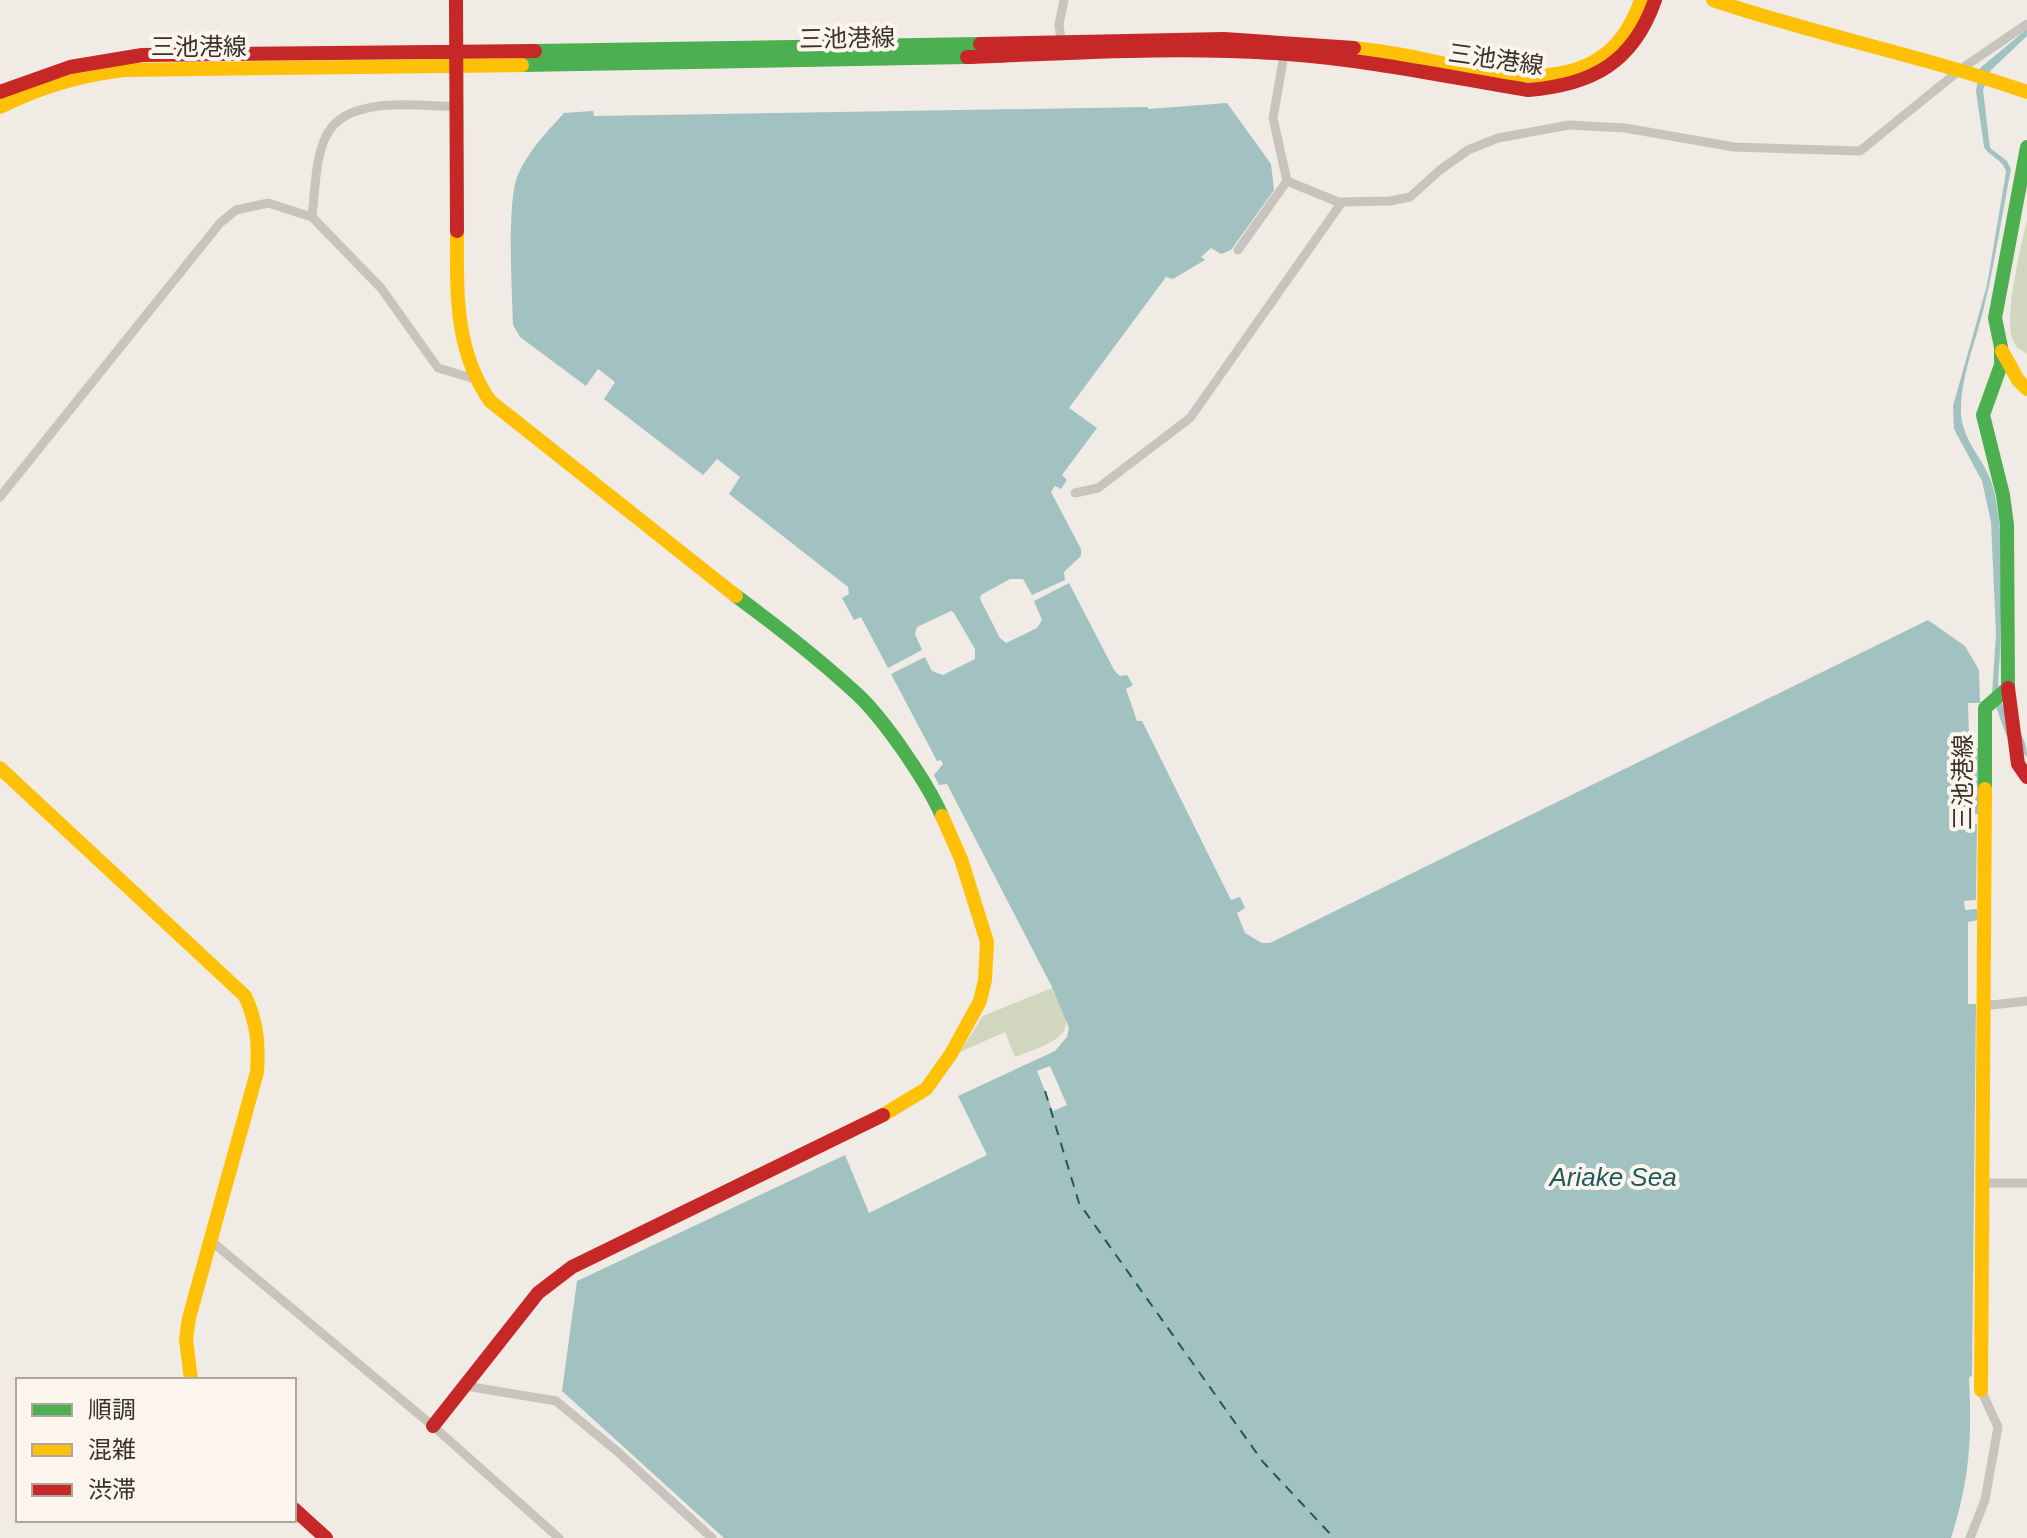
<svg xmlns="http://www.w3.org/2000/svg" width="2027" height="1538" viewBox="0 0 2027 1538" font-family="Helvetica,'Noto Sans JP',sans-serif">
  <rect width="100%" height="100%" fill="#f0ebe5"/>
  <path fill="#d1d6bf" d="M2027 220V354C2021 350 2017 348 2013 341 2003 318 2021 247 2027 220Z
    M1052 988C1056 998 1066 1012 1066 1023 1066 1042 1029 1051 1015 1057L1005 1032 960 1052 983 1016Z"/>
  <path fill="#a1c2c1" d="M2027 29V36L1991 70 1983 90 1990 148 2007 161 2011 169C2002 215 1995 262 1984 307 1976 342 1960 377 1961 414 1963 444 1988 462 1994 491 2006 543 2001 597 2000 650 2000 663 1997 680 1999 692 2004 723 2027 727 2027 757L2006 735 1992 695 1996 634 1991 522 1982 481 1954 429 1953 406 1987 285 2006 172C2004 160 1990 157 1984 147L1976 91 1980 68Z
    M1227 103 1271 164 1274 190 1231 250 1221 254 1211 248 1201 257 1205 260 1173 279 1166 277 1069 408 1097 428 1062 475 1067 480 1061 489 1055 486 1051 492 1081 549V556L1064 572 1065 580 1032 595 1023 579H1010L981 595 980 599 1000 638 1006 643 1037 628 1042 620 1034 601 1069 583 1114 670 1120 676 1127 675 1133 685 1126 689 1137 721H1142L1231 900 1240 897 1245 908 1237 913 1245 933 1262 943H1270L1928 620 1965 646 1979 670 1980 703H1968L1969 736 1973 740V748L1982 749 1978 814 1968 815 1969 824H1977L1976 900 1964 901 1965 910 1977 909V920L1968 922V1004H1976L1972 1376 1969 1377C1972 1438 1970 1479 1951 1538H724L562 1391 577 1281 845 1155 869 1213 987 1155 958 1096 1055 1051 1067 1037 1069 1028 1052 987 947 784 939 785 934 775 943 764 941 760 937 761 891 674 925 657 932 671 943 675 975 659V649L954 613 951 611 917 627 915 634 922 650 888 668 861 617 854 620 842 598 849 594 848 587 729 494 740 477 717 459 703 475 604 399 615 382 598 369 586 386 520 337 513 325C512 292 507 205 517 177 527 152 547 132 564 113L593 111 594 116 1148 107V109Z"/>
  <path fill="#f0ebe5" d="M1050 1066 1067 1105 1053 1111 1037 1071Z"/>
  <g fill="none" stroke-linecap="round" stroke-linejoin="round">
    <path stroke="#1f5a5e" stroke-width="2" stroke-dasharray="10 8" stroke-linecap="butt" d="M1045 1091 1079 1203 1263 1462 1334 1538"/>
    <path stroke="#c9c3be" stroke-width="9" d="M1061 41 1059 24 1064 0
      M1285 49 1273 118 1287 181
      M1287 181 1338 202 1390 201 1410 197 1440 170 1468 150 1498 138 1569 125 1625 128 1734 147 1860 151 1961 69 2027 24
      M312 217C315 192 315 146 332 127 356 97 423 105 457 107
      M1238 250 1287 181
      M1075 493 1098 488 1190 418 1342 202
      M0 497 220 223 236 210 268 203 312 217 381 288 438 368 475 379
      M1983 1006 2027 1001
      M1984 1183H2027
      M210 1240 433 1426 559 1538
      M466 1386 556 1401 618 1452 712 1538
      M1970 1538 1985 1500 1998 1427 1981 1390"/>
    <path stroke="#4caf50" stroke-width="14" d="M535 51 980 44
      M522 65 967 57
      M736 596C778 627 819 659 857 694 884 719 927 782 942 816
      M1985 789V708L2008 688 2007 525 2003 495 1983 415 2001 365V347L1995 318 2027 147"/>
    <path stroke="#ffc107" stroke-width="14" d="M1713 0C1816 35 1924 56 2027 92
      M1354 48C1380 51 1406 55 1432 61 1514 78 1607 100 1641 0
      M0 107C40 87 80 75 124 70L522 65
      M457 231C457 292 454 349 490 401L736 596
      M2002 351 2018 380 2027 389
      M0 768 245 996C257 1022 259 1044 257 1072L189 1318 186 1339 191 1380
      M883 1115 926 1089 951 1054 980 1001 985 980 987 942 961 859 942 816
      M1981 1390 1985 789"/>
    <path stroke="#c62828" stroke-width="14" d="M456 0 457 231
      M980 44 1224 39 1354 48
      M967 57C1074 53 1181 46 1288 54 1369 60 1448 77 1528 90 1592 85 1633 63 1655 0
      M0 92 70 67 142 55 535 51
      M2008 688 2018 764 2027 777
      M433 1426 538 1293 572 1267 883 1115
      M294 1509 326 1538"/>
  </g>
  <g text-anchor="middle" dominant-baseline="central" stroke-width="8" stroke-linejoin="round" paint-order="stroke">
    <g font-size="24" fill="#3b302b" stroke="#fbf5ee">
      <text transform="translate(847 38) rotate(-1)">三池港線</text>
      <text x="199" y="46">三池港線</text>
      <text transform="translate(1496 59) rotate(8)">三池港線</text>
      <text transform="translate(1962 782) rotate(-90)">三池港線</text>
    </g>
    <g font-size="26" font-style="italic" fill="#1f5a5e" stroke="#fbf5ee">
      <text x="1613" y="1177">Ariake Sea</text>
    </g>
  </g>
  <rect x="16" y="1378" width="280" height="144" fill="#fbf5ee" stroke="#aea6a0" stroke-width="2"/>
  <rect x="32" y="1404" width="40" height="12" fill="#4caf50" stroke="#aea6a0" stroke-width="2"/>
  <text x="88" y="1418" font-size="24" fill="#3b302b">順調</text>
  <rect x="32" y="1444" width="40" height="12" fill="#ffc107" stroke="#aea6a0" stroke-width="2"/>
  <text x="88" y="1458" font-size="24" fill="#3b302b">混雑</text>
  <rect x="32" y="1484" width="40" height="12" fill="#c62828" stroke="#aea6a0" stroke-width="2"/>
  <text x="88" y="1498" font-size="24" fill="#3b302b">渋滞</text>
</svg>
